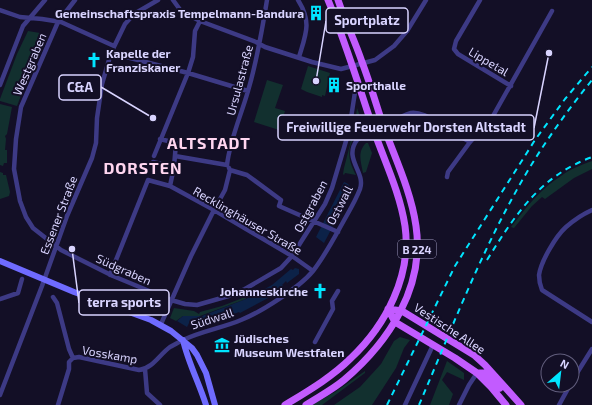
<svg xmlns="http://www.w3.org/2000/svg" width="592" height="405" viewBox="0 0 592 405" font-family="'Exo 2',sans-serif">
  <rect width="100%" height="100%" fill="#130f26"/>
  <path fill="#12302f" d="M28 31 40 33 41 37H48L45 42 25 85 17 106 0 101V99L17 54Z
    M308 66 330 73 325 96 322 95V97L307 92 301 89Z
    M267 80 283 85 275 108 285 111 279 130 254 122Z
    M0 104 12 107 7 134 5 136 6 139 5 150H7V163H4L3 166 0 165Z
    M357 108C359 114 364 124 361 130 359 133 355 136 353 139 346 152 350 164 356 175L345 173 344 175 343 174 344 168 353 133 358 127 355 124Z
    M366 143H368L372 153 366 172 363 173C361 162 357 152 366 143Z
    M592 161V169L574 178 545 199 542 197 532 206 514 228 511 227C525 209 541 188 561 176 570 169 581 165 592 161Z
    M0 172 3 173V175H6L10 192 9 196 0 199Z
    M245 297 246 299 200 316H183L176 321 170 318 174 308 194 311 199 314 200 312 222 306Z
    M400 337 410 340 404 348 396 368 372 405H334L360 387 381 364 394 341Z
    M447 361 464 373V380L447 372 442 380 453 394 449 405H430Z
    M365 371V373L322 405H312L335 392Z"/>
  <path fill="#0c2248" d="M344 182C351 185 351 187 350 194L324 243 316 237Z
    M295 268 299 269V274L287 283 286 281 282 285 283 286 270 296V297L240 313 239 312 215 321 214 320 196 325V323H189L187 327 177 321 183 316H202L246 299 272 285 291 269 293 270Z"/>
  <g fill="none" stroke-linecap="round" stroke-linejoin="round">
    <path stroke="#3d3a85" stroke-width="4.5" d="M75 0 58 22 21 107 16 139 14 169 20 201 26 217 33 228 61 250 113 276 171 300 185 304 197 305 232 295 245 289 281 268 292 256 325 204 332 188 349 131 355 92
      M173 0 181 11 200 21 256 42 265 47 312 62 341 69 375 60 394 46 407 31 426 0
      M298 0C312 22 306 34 299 57
      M480 0 456 41 454 49 458 54 511 86
      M0 10 20 17 42 19 61 22 114 46
      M111 53 188 73 248 91
      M0 85 23 26 45 0
      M160 139 176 143 174 167 170 186
      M154 156 188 73 193 57 195 31 200 21
      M175 156 227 165
      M153 162 174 167
      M227 165C230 139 241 116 248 91 257 61 262 31 267 0
      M229 168 230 170 247 175 281 200 279 206 338 232
      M447 177 448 172 470 142 493 116 552 11
      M592 210C583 214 574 220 566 227 556 236 541 261 539 275 539 280 540 285 542 290L592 322
      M110 275 148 180 170 186 214 210 292 256 313 271
      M53 297 57 303 69 349 73 358
      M0 299 18 293 22 279
      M161 324 191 256 214 210 225 190 230 170
      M315 342 333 309 332 301 338 291
      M145 369 147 393 160 405
      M572 381 592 349
      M0 395 42 286 67 216 92 158 96 143 97 118 102 84 111 53 125 24 134 14 158 0
      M58 405 69 369V362L73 358 79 357 139 370C153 368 159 355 170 347 174 345 179 342 183 340 202 331 222 328 241 320 261 312 299 288 313 271 324 257 333 240 342 224 348 213 355 202 360 189 366 172 343 159 357 140 363 134 402 116 411 113 417 112 421 114 426 116L470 142
      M405 405 433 345
      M459 405 469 385 477 373
      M559 405 570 385"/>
    <path stroke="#6f6bff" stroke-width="6" d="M0 261 74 292 151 320 171 331 192 348 197 355 206 373 215 405
      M183 340C188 362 199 383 206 405"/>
    <path stroke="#c25bff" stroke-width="7" d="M388 309 402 311 474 355 485 365 521 405
      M388 309 395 322 455 358 477 373 491 387 506 405
      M477 373H485L500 388
      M285 405C308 391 332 377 351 358 386 325 412 275 405 226 400 193 385 162 374 131 359 87 346 43 328 0
      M306 405C318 397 332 390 344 380 389 342 425 287 416 226 411 191 395 158 383 125 376 104 370 83 362 62 355 41 345 21 338 0"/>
    <path stroke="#00e5ff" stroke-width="2" stroke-dasharray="6 5" stroke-linecap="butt" d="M487 260C515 215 540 176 592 157
      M387 405 455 266 535 140 565 99 592 67
      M419 405C449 335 477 262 514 195 536 154 563 116 592 80"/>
  </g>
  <defs>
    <symbol id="building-bare" viewBox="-9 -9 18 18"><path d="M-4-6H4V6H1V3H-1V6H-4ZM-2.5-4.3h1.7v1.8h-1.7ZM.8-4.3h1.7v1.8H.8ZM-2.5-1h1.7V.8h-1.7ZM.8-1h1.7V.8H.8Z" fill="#00e5ff" stroke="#130f26" stroke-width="2.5" paint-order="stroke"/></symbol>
    <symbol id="church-bare" viewBox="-9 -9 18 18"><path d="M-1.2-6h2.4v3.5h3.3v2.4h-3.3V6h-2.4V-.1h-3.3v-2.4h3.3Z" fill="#00e5ff" stroke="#130f26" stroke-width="2.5" paint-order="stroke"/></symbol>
    <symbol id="museum-bare" viewBox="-9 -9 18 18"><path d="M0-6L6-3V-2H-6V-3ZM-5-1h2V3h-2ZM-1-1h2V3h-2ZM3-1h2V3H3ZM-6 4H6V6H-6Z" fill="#00e5ff" stroke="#130f26" stroke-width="2.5" paint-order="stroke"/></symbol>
  </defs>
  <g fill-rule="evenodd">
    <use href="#building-bare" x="305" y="2" width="22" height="22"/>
    <use href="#church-bare" x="83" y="49" width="22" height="22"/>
    <use href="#building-bare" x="323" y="74" width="22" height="22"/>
    <use href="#church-bare" x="309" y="280" width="22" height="22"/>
    <use href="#museum-bare" x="211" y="334" width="22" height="22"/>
  </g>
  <g text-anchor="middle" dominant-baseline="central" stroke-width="4" stroke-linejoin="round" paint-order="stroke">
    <rect fill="#130f26" stroke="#9e99be" stroke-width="1" x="398" y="240" width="38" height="18" rx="3"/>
    <g font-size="11" font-weight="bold" fill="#d9d4ff">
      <text x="417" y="249">B 224</text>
    </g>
    <g font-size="12" font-weight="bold" fill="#d9d4ff" stroke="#130f26" text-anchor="start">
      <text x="304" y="13" text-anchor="end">Gemeinschaftspraxis Tempelmann-Bandura</text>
      <text x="106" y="53">Kapelle der<tspan x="106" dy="14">Franziskaner</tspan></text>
      <text x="346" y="85">Sporthalle</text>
      <text x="308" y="291" text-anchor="end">Johanneskirche</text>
      <text x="234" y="338">Jüdisches<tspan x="234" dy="14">Museum Westfalen</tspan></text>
    </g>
    <g font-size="12" fill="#d9d4ff" stroke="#130f26">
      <text transform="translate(489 61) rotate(31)">Lippetal</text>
      <text transform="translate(29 64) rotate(-67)">Westgraben</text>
      <text transform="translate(239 80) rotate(-75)">Ursulastraße</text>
      <text transform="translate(339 205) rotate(-63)">Ostwall</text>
      <text transform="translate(310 206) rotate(-62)">Ostgraben</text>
      <text transform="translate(58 215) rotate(-69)">Essener Straße</text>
      <text transform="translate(248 220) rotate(30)">Recklinghäuser Straße</text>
      <text transform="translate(124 269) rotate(24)">Südgraben</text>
      <text transform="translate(212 318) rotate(-18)">Südwall</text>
      <text transform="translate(450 328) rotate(33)">Vestische Allee</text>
      <text transform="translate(110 354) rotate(10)">Vosskamp</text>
    </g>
    <g font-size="16" font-weight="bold" letter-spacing="1" fill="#ffd6f0" stroke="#130f26">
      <text x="209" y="142">ALTSTADT</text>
      <text x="143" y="167">DORSTEN</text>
    </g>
  </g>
  <path fill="none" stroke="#d9d4ff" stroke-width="1.5" d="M316 81L326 21M153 118L101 87M549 53L534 128M72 249L79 303"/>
  <g fill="#d9d4ff" stroke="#130f26" stroke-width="1.5">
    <circle cx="316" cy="81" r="4"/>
    <circle cx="153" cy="118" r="4"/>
    <circle cx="549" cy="53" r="4"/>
    <circle cx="72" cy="249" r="4"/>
  </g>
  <g fill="#130f26" stroke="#d9d4ff" stroke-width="1.5">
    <rect x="326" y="8" width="82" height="25" rx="4"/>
    <rect x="59" y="75" width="42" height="25" rx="4"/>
    <rect x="278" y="115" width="256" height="25" rx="4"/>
    <rect x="79" y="290" width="90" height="25" rx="4"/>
  </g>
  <g font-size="13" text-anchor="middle" font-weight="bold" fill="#d9d4ff">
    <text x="367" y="25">Sportplatz</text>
    <text x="80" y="92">C&amp;A</text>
    <text x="406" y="132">Freiwillige Feuerwehr Dorsten Altstadt</text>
    <text x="124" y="307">terra sports</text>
  </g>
  <g transform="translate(560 373) rotate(28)"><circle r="19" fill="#130f26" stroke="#625e7d"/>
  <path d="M0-3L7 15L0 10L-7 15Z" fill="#00e5ff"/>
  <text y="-6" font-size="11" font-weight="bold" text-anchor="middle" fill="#d9d4ff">N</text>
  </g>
</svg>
